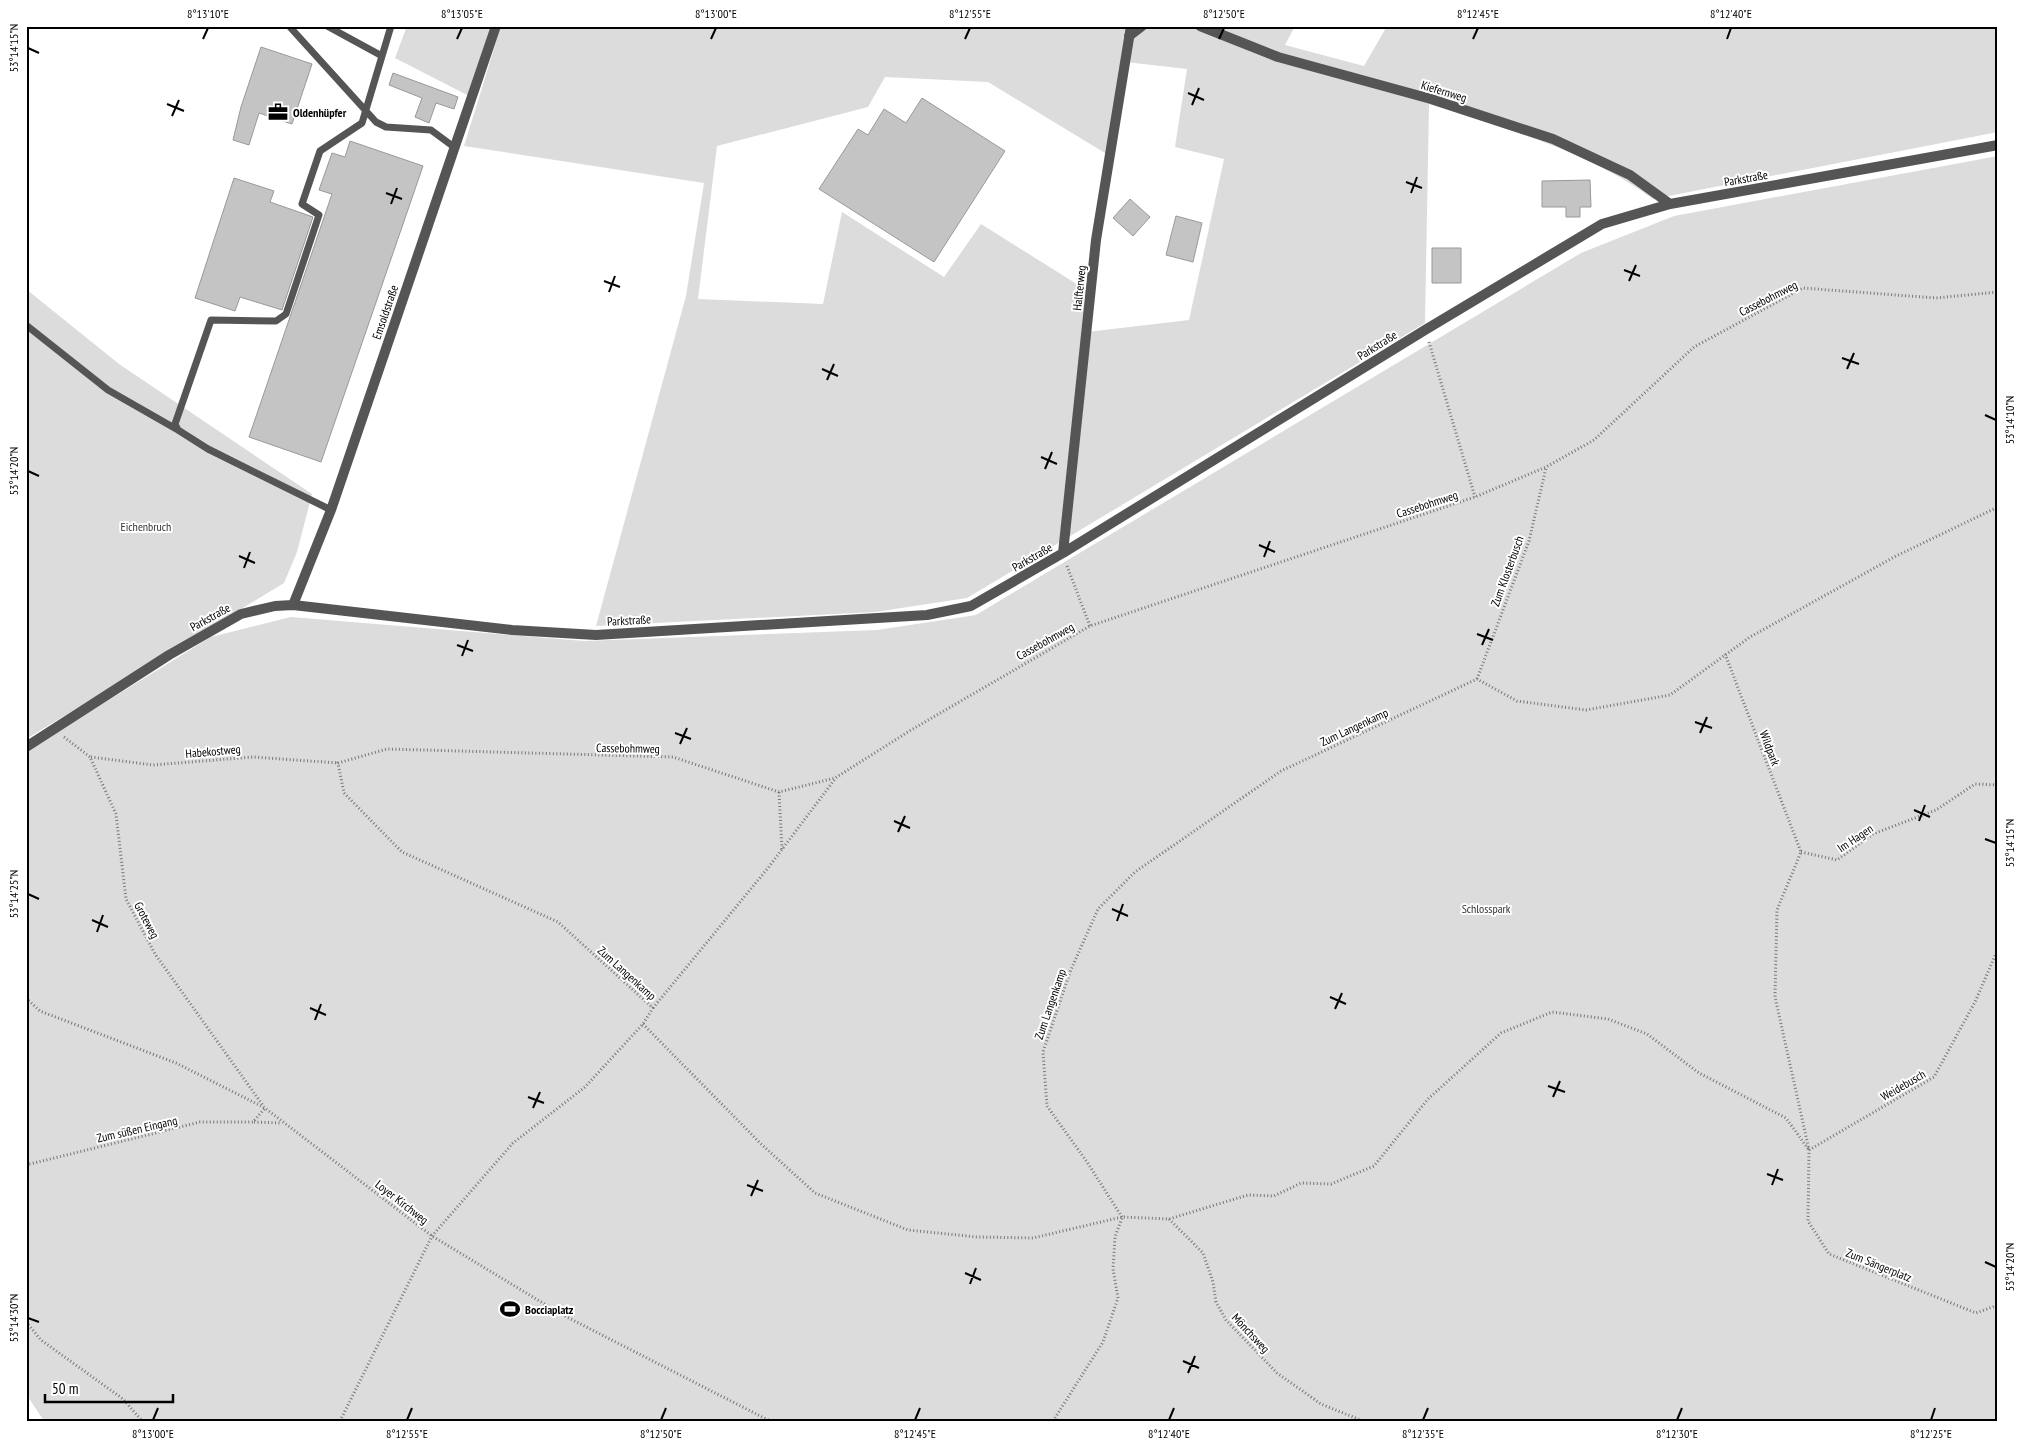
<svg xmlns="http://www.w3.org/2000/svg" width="2024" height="1447" viewBox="0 0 2024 1447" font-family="'PT Sans Narrow',sans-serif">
  <rect width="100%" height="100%" fill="#fff"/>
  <path fill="#dcdcdc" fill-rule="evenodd" d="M407 26H494L469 96 395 58Z
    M501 26H1295L1285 45 1364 66 1387 26H1998V132L1653 199C1587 150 1507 129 1429 104L1425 323 967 598 875 612 596 626 686 296 704 183 464 146ZM1125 62 1187 69 1175 147 1224 159 1189 320 1087 332 1091 293 981 224 944 277 842 212 823 304 698 299 717 146 868 107 885 77 988 82 1110 156Z
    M1998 156V1421H44L26 1394V751L211 637 291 617 584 641 877 630 976 615 1581 253 1674 216Z
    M26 289 119 364 312 494 297 552 284 583 26 739Z"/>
  <path fill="#c4c4c4" stroke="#999" d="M261 47 312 64 292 124 259 113 249 145 233 140 241 107Z
    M393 73 458 97 454 109 436 103 429 123 415 117 422 98 389 85Z
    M922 98 1005 151 934 262 819 189 858 129 868 135 884 109 906 123Z
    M350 141 423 166 321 462 249 437 332 194 319 190 332 153 345 157Z
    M234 178 274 191 270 202 313 217 282 310 240 297 235 311 195 298Z
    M1590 180 1591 207H1580V217H1566V207H1542V181Z
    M1130 199 1150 217 1133 236 1113 218Z
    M1176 216 1202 223 1193 262 1166 255Z
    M1432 248H1461V283H1432Z"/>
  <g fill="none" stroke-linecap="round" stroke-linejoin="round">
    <path stroke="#777" stroke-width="3" stroke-dasharray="1 2.5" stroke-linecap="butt" d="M1429 342 1475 497
      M1067 566 1090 626
      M1725 654 1801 852 1777 910 1775 997 1809 1150 1808 1221 1829 1254 1976 1313 1998 1305
      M1477 679 1529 541 1546 468
      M64 737 90 757 116 814 126 899 155 954 264 1107
      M91 757 153 765 253 757 338 763
      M779 792 782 849
      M1801 852 1837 860 1873 834 1936 810 1975 784 1998 785
      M26 998 40 1011 176 1063 265 1108 432 1236 561 1314 770 1421
      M653 1008 768 868 835 779
      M643 1024 760 1143 815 1193 908 1230 977 1237 1033 1238 1122 1217 1169 1219 1248 1195 1274 1196 1301 1183 1331 1184 1374 1166 1428 1099 1501 1033 1552 1012 1608 1019 1647 1034 1699 1073 1786 1118 1809 1150
      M254 1122 282 1123
      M1809 1150 1934 1077 1975 1002 1998 949
      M26 1165 200 1122H253L265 1108
      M1122 1217 1087 1162 1047 1106 1043 1052 1070 972 1098 909 1135 872 1281 771 1477 679 1517 701 1586 710 1670 695 1750 637 1896 556 1998 507
      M1169 1219 1203 1253 1213 1282 1216 1302 1226 1320 1277 1373 1321 1404 1363 1421
      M26 1322 41 1340 123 1399 142 1421
      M340 1421 432 1236 513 1143 585 1087 643 1024 653 1008 558 922 402 852 344 793 338 763 387 749 673 757 779 792 835 778 911 730 1090 626 1475 497 1546 467 1594 440 1694 347 1803 288 1936 298 1998 292
      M1053 1421 1103 1342 1118 1298 1113 1269 1115 1237 1122 1218"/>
    <path stroke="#555" stroke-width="7" d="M289 26 376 122 386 127 431 130 454 147
      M327 26 382 56
      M26 325 108 390 178 430
      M331 510 208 449 178 430 175 424 211 320 276 321 286 314 319 215 302 204 320 151 362 123 391 26"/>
    <path stroke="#555" stroke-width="10" d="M1200 26 1278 57 1431 99 1553 139 1630 175 1670 204
      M1129 36 1142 26
      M1063 553 1096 240 1131 26
      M293 605 331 510 496 26
      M26 747 169 655 241 614 275 606 293 605 512 630 596 635 927 615 971 606 1063 553 1425 330 1602 224 1670 204 1998 145"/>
  </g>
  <path fill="none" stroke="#000" stroke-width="2" d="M203 39 208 28M457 39 462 28M711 39 716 28M965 39 970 28M1219 39 1224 28M1473 39 1478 28M1727 39 1731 28M28 48 39 53M1188 93 1204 100M167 104 184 111M1192 105 1199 88M172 116 179 100M1406 182 1422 188M386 193 402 199M1411 193 1417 177M391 204 397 188M1624 270 1640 276M604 281 620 287M1629 281 1636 265M609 292 615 276M1842 358 1859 364M822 369 838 376M1847 369 1854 353M827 380 834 364M1985 415 1996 420M1041 457 1057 464M1045 469 1052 452M28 471 39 476M1259 545 1275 552M239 556 255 563M1264 557 1270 541M244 568 250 552M1477 634 1493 640M457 645 473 651M1482 645 1489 629M462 656 468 640M1695 722 1712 728M675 733 691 739M1700 733 1707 717M680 744 687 728M1914 810 1930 817M894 821 910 828M1919 821 1925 805M898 832 905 816M1985 839 1996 843M28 894 39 899M1112 909 1128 916M92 920 108 927M1117 921 1123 904M97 932 103 915M1330 997 1346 1004M310 1008 326 1015M1335 1009 1342 993M315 1020 321 1004M1548 1086 1565 1092M528 1097 544 1103M1553 1097 1560 1081M533 1108 540 1092M1767 1174 1783 1180M747 1185 763 1191M1772 1185 1778 1169M751 1196 758 1180M1985 1262 1996 1267M965 1273 981 1280M970 1284 976 1268M28 1318 39 1322M1183 1361 1199 1368M1188 1373 1195 1356M153 1420 158 1408M407 1420 412 1408M661 1420 666 1408M915 1420 920 1408M1169 1420 1174 1408M1423 1420 1428 1408M1677 1420 1682 1408M1931 1420 1935 1408"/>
  <defs>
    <symbol id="office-bare" viewBox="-9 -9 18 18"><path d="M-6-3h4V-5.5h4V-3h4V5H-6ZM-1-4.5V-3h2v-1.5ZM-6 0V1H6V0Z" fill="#000" stroke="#fff" stroke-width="2.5" paint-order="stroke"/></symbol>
    <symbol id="stadium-bare" viewBox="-9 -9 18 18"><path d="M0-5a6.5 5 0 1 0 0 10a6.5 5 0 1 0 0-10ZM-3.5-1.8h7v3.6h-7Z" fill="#000" stroke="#fff" stroke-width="2.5" paint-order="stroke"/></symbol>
  </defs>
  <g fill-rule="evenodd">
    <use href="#office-bare" x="264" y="98" width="28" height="28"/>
    <use href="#stadium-bare" x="496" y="1295" width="28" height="28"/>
  </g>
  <g text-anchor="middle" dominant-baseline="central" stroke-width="4" stroke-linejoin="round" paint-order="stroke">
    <g font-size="12" fill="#000" stroke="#fff">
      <text transform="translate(1444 91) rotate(17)">Kiefernweg</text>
      <text transform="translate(1746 178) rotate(-10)">Parkstraße</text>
      <text transform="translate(1079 288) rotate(-84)">Halfterweg</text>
      <text transform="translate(1768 298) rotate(-27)">Cassebohmweg</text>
      <text transform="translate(385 312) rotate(-71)">Emsoldstraße</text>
      <text transform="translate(1377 345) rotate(-32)">Parkstraße</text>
      <text transform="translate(1427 504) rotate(-18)">Cassebohmweg</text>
      <text transform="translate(1032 557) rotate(-30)">Parkstraße</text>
      <text transform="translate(1507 571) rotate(-70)">Zum Klosterbusch</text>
      <text transform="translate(210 617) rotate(-29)">Parkstraße</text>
      <text transform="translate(629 620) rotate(-3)">Parkstraße</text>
      <text transform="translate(1045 641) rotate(-29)">Cassebohmweg</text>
      <text transform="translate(1354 727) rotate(-25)">Zum Langenkamp</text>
      <text transform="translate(628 748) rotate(1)">Cassebohmweg</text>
      <text transform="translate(1770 748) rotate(69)">Wildpark</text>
      <text transform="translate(213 751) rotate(-5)">Habekostweg</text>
      <text transform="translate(1855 838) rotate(-34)">Im Hagen</text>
      <text transform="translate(147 920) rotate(62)">Groteweg</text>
      <text transform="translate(627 973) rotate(42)">Zum Langenkamp</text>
      <text transform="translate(1050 1004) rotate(-71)">Zum Langenkamp</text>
      <text transform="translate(1903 1085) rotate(-30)">Weidebusch</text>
      <text transform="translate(137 1129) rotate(-13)">Zum süßen Eingang</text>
      <text transform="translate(402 1202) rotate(38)">Loyer Kirchweg</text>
      <text transform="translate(1879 1265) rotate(22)">Zum Sängerplatz</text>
      <text transform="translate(1251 1333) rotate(47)">Mönchsweg</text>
    </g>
    <g font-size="12" font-weight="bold" fill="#000" stroke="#fff" text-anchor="start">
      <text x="293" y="112">Oldenhüpfer</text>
      <text x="525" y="1309">Bocciaplatz</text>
    </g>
    <g font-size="12" fill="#333" stroke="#fff">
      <text x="146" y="526">Eichenbruch</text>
      <text x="1486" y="908">Schlosspark</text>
    </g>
  </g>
  <rect width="2024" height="1447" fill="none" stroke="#ffffff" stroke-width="55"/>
  <path d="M45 1394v8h128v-8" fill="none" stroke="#000000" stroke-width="2.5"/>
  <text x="52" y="1394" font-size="15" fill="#000000" stroke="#ffffff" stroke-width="4" paint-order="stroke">50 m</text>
  <rect x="28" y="28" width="1968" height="1392" fill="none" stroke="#000" stroke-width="2"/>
  <g font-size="12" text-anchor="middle" fill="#000">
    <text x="208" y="18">8°13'10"E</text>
    <text x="462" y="18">8°13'05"E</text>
    <text x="716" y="18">8°13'00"E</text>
    <text x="970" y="18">8°12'55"E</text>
    <text x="1224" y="18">8°12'50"E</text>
    <text x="1478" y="18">8°12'45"E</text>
    <text x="1731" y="18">8°12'40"E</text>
    <text transform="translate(14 48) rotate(-90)" y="4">53°14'15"N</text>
    <text transform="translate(2010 420) rotate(-90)" y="4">53°14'10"N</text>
    <text transform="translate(14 471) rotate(-90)" y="4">53°14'20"N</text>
    <text transform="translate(2010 843) rotate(-90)" y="4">53°14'15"N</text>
    <text transform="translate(14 894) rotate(-90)" y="4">53°14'25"N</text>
    <text transform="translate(2010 1267) rotate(-90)" y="4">53°14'20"N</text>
    <text transform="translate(14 1318) rotate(-90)" y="4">53°14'30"N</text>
    <text x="153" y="1438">8°13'00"E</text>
    <text x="407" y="1438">8°12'55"E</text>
    <text x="661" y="1438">8°12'50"E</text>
    <text x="915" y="1438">8°12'45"E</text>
    <text x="1169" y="1438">8°12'40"E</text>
    <text x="1423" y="1438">8°12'35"E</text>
    <text x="1677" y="1438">8°12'30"E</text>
    <text x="1931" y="1438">8°12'25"E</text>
  </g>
</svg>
